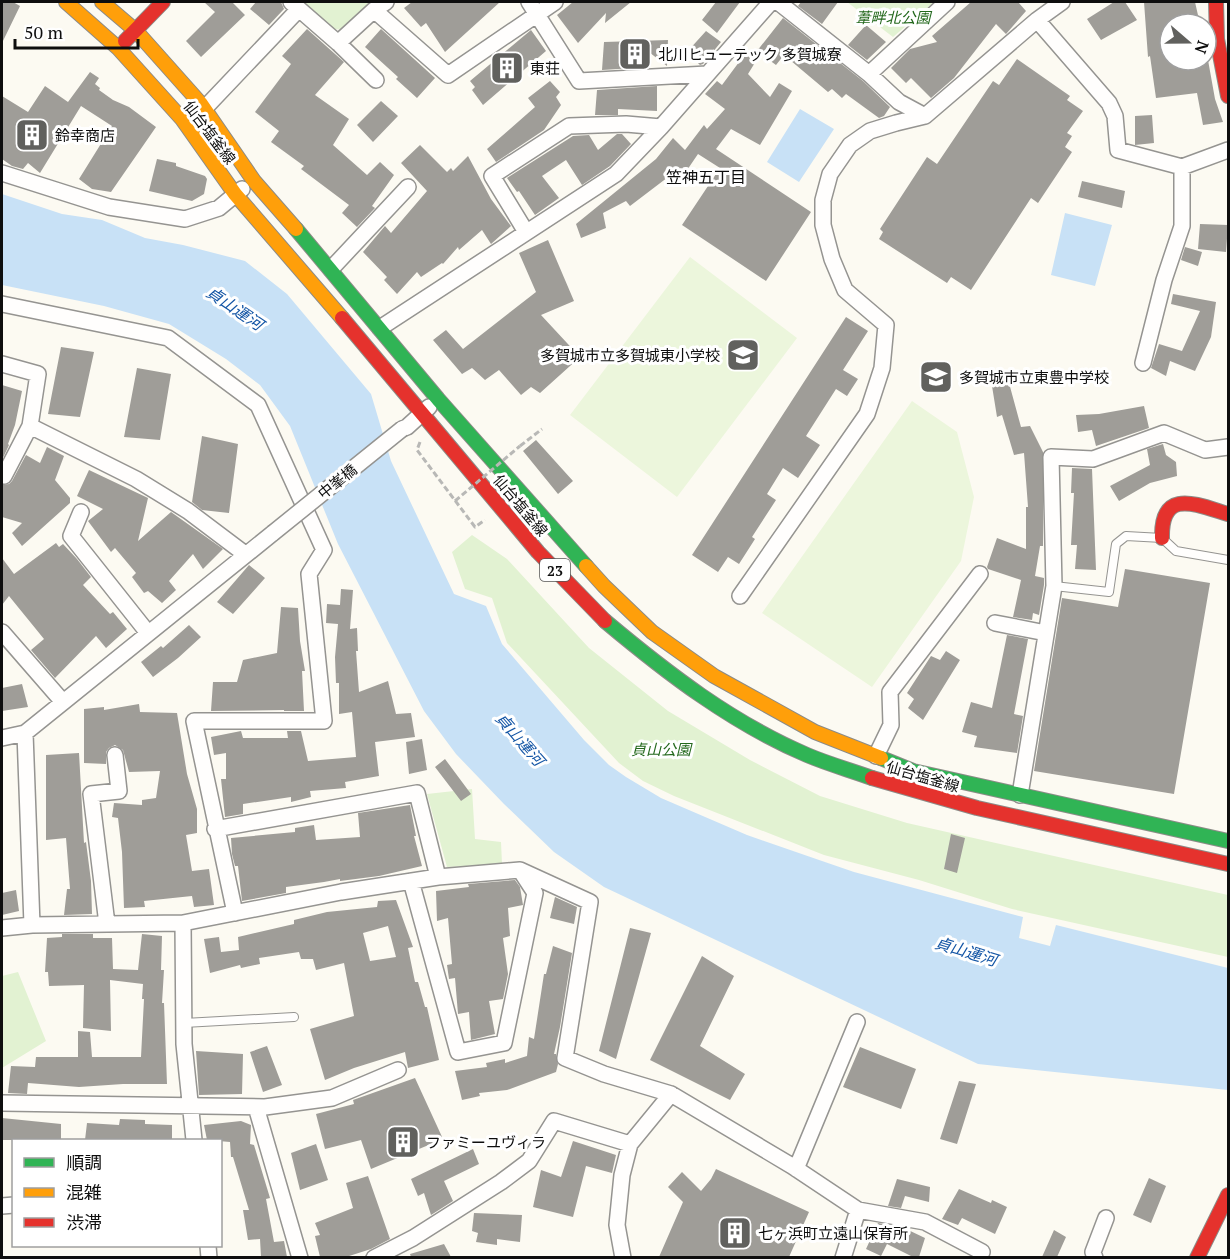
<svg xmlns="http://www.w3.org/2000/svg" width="1230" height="1259" viewBox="0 0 1230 1259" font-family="'PT Serif','Noto Sans JP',serif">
  <rect width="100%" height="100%" fill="#fcfaf2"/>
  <path fill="#e2f2d2" d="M303 2H372L347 30 333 29Z
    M847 2H934L893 37Z
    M472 535 507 559 589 648 668 711 750 760 820 796 907 823 1228 895V957L1012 909 919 880 824 855 674 796 643 781 619 763 507 643 492 598 465 589 452 552Z
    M472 789 475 839 501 842 502 864 447 867 427 794Z
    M18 972 46 1041 2 1068V976Z"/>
  <path fill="#ecf6dc" d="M690 257 797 338 677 497 570 415Z
    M912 401 957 432 974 497 961 561 872 687 762 613Z"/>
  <path fill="#c8e1f6" d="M800 109 834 129 799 182 767 162Z
    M2 194 62 214 102 220 145 238 183 245 245 261 287 294 371 394 391 461 454 594 486 606 502 644 584 740 609 765 626 777 661 798 747 835 822 861 854 872 1023 917 1019 938 1050 946 1056 925 1228 968V1090L978 1064 604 887 554 852 504 804 456 754 424 711 338 544 290 426 260 385 226 359 169 324 104 306 2 285Z
    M1065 213 1112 225 1095 286 1051 275Z"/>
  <path fill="#9f9d98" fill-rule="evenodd" d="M2 2H13L20 6 2 43Z
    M204 2H232L245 15 201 57 186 41 215 12Z
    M256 2H281L284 9 269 25 250 9Z
    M412 2H500L445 52 426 23 421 27 404 8Z
    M573 2H631L605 23 606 13 578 43 557 15Z
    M716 2H740L717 33 702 20Z
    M801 2H838L822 24 798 6Z
    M971 2H1018L1026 11 1006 34 996 24 954 78 931 98 911 78 906 83 891 68 910 49 937 42 932 36Z
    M1114 2H1125L1137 20 1101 40 1087 19Z
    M1144 2H1195L1200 24H1168L1170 60H1208L1215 99 1223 122 1203 125 1197 93 1156 98 1150 56 1148 57Z
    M783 18 863 81 890 107 884 116 879 118 846 94 842 98 832 89 828 92 784 55 776 65 757 51Z
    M866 25 886 42 867 60 848 45Z
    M307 29 344 62 315 95 349 119 333 145 367 175 380 162 394 175 372 206 375 208 357 227 342 213 349 205 301 169 304 166 271 142 279 131 255 112 291 64 282 56Z
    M381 29 435 78 417 98 396 79 398 77 365 47Z
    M531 30 546 51 483 105 472 90 475 87 470 81Z
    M706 31 721 42 703 64 700 65 687 52Z
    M668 40 667 66 645 49 639 56 650 67 602 70 604 42Z
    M745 54 756 61 748 74 770 97 779 83 792 91 760 145 731 129 716 149 811 212 766 281 682 225 720 168 698 154 683 176 676 171 630 206 626 201 603 213 606 228 581 238 576 224 656 159 673 138 685 150 704 125 707 129 725 109 705 94 717 81 722 85Z
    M1017 59 1070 96 1067 100 1083 111 1067 133 1072 136 1065 147 1072 152 1038 203 1031 198 971 290 951 277 947 283 879 239 883 232 880 229 927 157 937 164 993 81 999 85Z
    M90 72 99 78 95 84 100 88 99 90 113 100 129 107 156 127 111 192 92 189 79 179 112 126 81 106 40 173 28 163 23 169 12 166 2 159V96L28 112 45 86 68 102Z
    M550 81 560 92 556 97 561 105 544 130 496 162 487 149 535 107 528 98Z
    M657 86V111L618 109V115H595L597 90Z
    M381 101 398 116 373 142 357 125Z
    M1152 115 1154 143 1135 145V116Z
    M617 134H622L631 144 610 166 582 185 566 160 542 176 559 198 535 215 519 191 517 192 507 178 573 136 589 135 598 150Z
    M420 145 447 172 451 168 453 171 468 156 491 199 511 226 491 244 482 230 459 250 458 247 443 264 442 263 421 277 417 272 397 294 384 280 387 277 363 252 385 226 391 233 427 191 401 163Z
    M157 159 176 163V166L205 176 207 179 204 194 192 201 149 191Z
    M1082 181 1125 191 1122 208 1078 197Z
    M1200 224 1228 225 1226 252 1198 249Z
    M548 240 574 301 541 315 580 357 540 393 531 387 521 395 499 370 485 380 472 368 462 374 433 340 446 330 463 349 536 292 519 253Z
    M1185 247 1202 252 1198 266 1181 260Z
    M1173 294 1216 302 1211 337 1195 371 1170 361 1166 376 1151 368 1159 344 1182 351 1200 311 1171 304Z
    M846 317 868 331 843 370 858 379 847 396 836 389 806 436 820 445 798 478 783 468 767 494 776 500 752 537 755 539 739 564 728 557 718 572 692 555Z
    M61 347 94 352 80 417 48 414Z
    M137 368 171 374 160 440 124 437Z
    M1009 383 1021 427 1030 426 1043 452V546H1040L1035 576 1044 578V585L1039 615 1033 613 1032 620 1013 617 1021 580 988 569 987 567 997 538 1026 549V507H1028L1024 453 1014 455 1002 415 997 417 992 386Z
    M2 385 22 391 15 425 8 444 9 445 2 460Z
    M1144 406 1149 428 1096 446 1092 430 1078 432 1076 415 1099 414Z
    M202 436 238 444 229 513 202 510 192 502Z
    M536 440 573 481 558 494 523 451Z
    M1163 444 1166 455 1176 462 1177 476 1150 483 1119 501 1110 486 1150 465 1147 449Z
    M47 447 64 456 55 480 70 498V503L22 546 12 533 22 523 2 517V485L9 484 12 481 26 455 40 463Z
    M1072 468 1092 469 1096 570 1075 569 1077 545H1071L1074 493H1071Z
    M89 470 148 498 138 541 171 512 223 549 203 569 193 554 169 581 176 590 162 603 148 591 144 593 132 577 136 573 115 548 111 552 88 521 103 509 77 496Z
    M56 543 59 547 63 544 77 559 91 577 83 585 110 614 113 612 127 629 106 648 96 636 55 678 31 650 44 639 9 596 2 605V558L14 574Z
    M249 565 265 578 233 614 217 602Z
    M1125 569 1210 583 1174 794 1034 771 1062 598 1118 607Z
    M341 589 353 590 350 629 357 628 358 651H356L359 692 388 681 396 714 411 713 415 737 375 742 379 776 345 782 346 788 310 791 311 797 291 802V797L243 804V814L225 817 221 779H226V753L214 755 211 737 241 731 243 738H288L287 731H301L308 761 356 757 352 712 339 714V683H336L335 657 338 624 326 623 327 604 340 605Z
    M281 607 298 608 300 641 305 671H302L304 711H284V710L211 711 213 682H237L243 660 277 653Z
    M189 625 201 637 178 658 153 677 141 662 161 646 163 648Z
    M1007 635 1028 639 1014 714 1023 716 1017 753 974 747 977 736 962 732 971 702 992 708Z
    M946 651 960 660 923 720 908 708 914 699 907 693 931 656 940 660Z
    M22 684 28 707 2 711V688Z
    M139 704 140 712 177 713 187 774 197 809V833L186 835 192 871 209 869 214 905 194 907 192 896 144 901 145 907 124 908 122 852 118 818 112 817 114 803 142 805V800L156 798 160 771 129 772 123 750 115 745 109 748 106 752V764L84 763V709L104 707V710Z
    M422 739 427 770 409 774 406 742Z
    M79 753 84 843 86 842 91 881 92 914 64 915 67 889H70L66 838 46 840V755Z
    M445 759 471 794 461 801 435 767Z
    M410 805 416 836H414L422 866 379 876 340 881V879L324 882 286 887V893L242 901 238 866H235L232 854 231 838 295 832V828L314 825 316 840 360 837 358 813Z
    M951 834 965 838 957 873 944 869Z
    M515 880 520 887 523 905 508 908 510 936 503 938 508 974 503 999 489 1001 495 1034 471 1040 469 1012 458 1014 455 978 449 979 447 965 452 964 448 918 437 921 436 891 469 887 468 884Z
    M16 890 19 911 2 915V893Z
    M555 897 577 907 574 924 550 918Z
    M396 900 413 947 408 948 415 982H418L425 1007H427L439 1060 408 1068 405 1052 354 1068 325 1080 310 1029 354 1016 344 963 316 970 313 959H301L299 952 259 958 260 964 241 968 240 965 210 973 204 939 219 937 221 952 239 950 238 937 294 924V920L327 912 377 907 378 901ZM388 926 396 957 370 961 363 933Z
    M630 928 651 933 616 1059 599 1051Z
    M62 934H93V938H112L113 969 138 970 142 934 162 936 161 970H164L162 1003H164L167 1084H123L79 1087 28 1083 27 1094 8 1093 11 1066 35 1067 36 1057H78V1031L90 1032 92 1057H141L144 999H142L143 984 110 980 111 1031 83 1028 84 985 49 986 48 972H45L47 938 62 937Z
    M553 946 572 953 560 1027 554 1054H556L558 1064 556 1072 507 1090 479 1093 480 1096 462 1100 455 1071 487 1067 486 1063 505 1059V1063L527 1056 529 1037 534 1039 544 974H546Z
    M702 956 734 976 700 1046 745 1074 730 1100 650 1060Z
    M267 1046 282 1085 263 1092 250 1052Z
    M860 1047 916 1069 901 1109 843 1087Z
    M196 1051 243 1054 242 1094 199 1095Z
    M415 1078 443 1139 371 1169 361 1140 325 1149 316 1114 354 1104 353 1100Z
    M959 1081 976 1084 957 1144 940 1139Z
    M2 1118 61 1124V1140H2Z
    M120 1119 145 1120V1124L172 1125V1140H85L87 1123 119 1125Z
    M241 1121 251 1125 250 1144 254 1145 270 1198 266 1199 274 1242 284 1241 287 1257H261L260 1239 248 1240 243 1210H249L233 1157H231L230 1142 207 1140 204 1125Z
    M573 1141 616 1155 612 1173 586 1166 573 1217 533 1207 541 1170 561 1177Z
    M316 1144 328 1180 300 1190 291 1153Z
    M473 1149 479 1164 444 1181 453 1201 431 1215 424 1193 418 1196 411 1179Z
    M716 1169 809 1212 789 1257H659L683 1202 668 1187 682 1172 701 1191 711 1179Z
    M368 1176 390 1239 371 1249 346 1257H320L315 1236 320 1235 315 1223 353 1208 346 1183Z
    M1149 1178 1166 1186 1151 1223 1133 1215Z
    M897 1179 930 1187 929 1202 905 1196 901 1208 888 1206Z
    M959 1189 991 1203 992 1200 1007 1207 995 1234 962 1218 958 1225 942 1219Z
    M474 1213 522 1215 520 1242 497 1239V1245L476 1242 478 1233 472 1231Z
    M878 1223 904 1228 925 1238 919 1257H913L887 1244 881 1256 866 1249Z
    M1054 1230 1066 1237 1057 1257H1042Z
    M444 1244 451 1257H411L410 1254Z"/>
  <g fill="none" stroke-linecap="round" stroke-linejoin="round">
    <defs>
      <path id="lane" d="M1054 586 1109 592 1116 544 1126 536 1162 538 1176 551 1228 560
        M184 1023 294 1017"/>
      <path id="street" d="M291 2 338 43 374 10 448 75 555 2
        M529 2 579 81 707 74
        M778 2 869 74 899 102 925 116
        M374 10 386 2
        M1037 20 1109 103 1115 116 1118 150 1182 167 1228 150
        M338 43 376 80
        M869 74 947 2
        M204 109 299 9
        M2 173 109 207 185 219 219 208 242 189
        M526 232 492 176 569 126 626 124 661 127
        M331 269 408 187
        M2 304 168 338 258 405 324 550 309 574 324 721H194L235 913
        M380 328 616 174 661 127 771 2
        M1143 363 1164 280 1182 226V167
        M2 364 38 374 30 426 136 479 188 511 245 554
        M402 429 407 427 429 407
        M2 475 4 476 30 426
        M81 512 71 536 148 633
        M740 596 867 414 882 368 886 325 845 290 832 259 823 225V200L830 174 850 145 870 131 896 123 925 116 1037 20 1062 2
        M995 623 1046 633
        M2 632 63 702
        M25 733 32 925
        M2 738 25 733 273 533
        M876 756 891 725 890 692 980 574
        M1020 795 1054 586 1051 457 1093 459 1164 433 1205 450 1228 447
        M215 829 417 793 438 877
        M411 881 458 1052 504 1043 535 893 520 870 590 902 565 1058 604 1074 671 1094 630 1144 622 1175 617 1225 623 1258
        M183 923 341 892 438 877 520 870
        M107 924 91 794 119 791 115 755
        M2 928 32 925 183 923 184 1044 194 1140
        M671 1094 792 1166 858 1210
        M2 1103 265 1107 332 1098 398 1070
        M256 1107 300 1258
        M796 1169 857 1022
        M2 1206 14 1205
        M208 1246 209 1258
        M374 1258 413 1238 501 1182 529 1161 554 1121 630 1144
        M843 1258 858 1210 925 1222 982 1252
        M1095 1258 1093 1252 1106 1218"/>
      <path id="fast" d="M296 229 438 399 586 566
        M605 621C667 673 732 723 807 755 828 764 850 770 872 778
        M881 758 913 771 1228 841"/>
      <path id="slow" d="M66 2 118 48 182 119 235 194 342 318
        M102 2 136 31 201 104 254 181 296 229
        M586 566 604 586 652 632 714 676 815 732 881 758"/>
      <path id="jam" d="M1216 2 1217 39 1228 96
        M125 41 163 2
        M342 318 538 552 605 621
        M1162 538C1161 488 1195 504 1228 514
        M872 778 977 808 1228 864
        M1197 1258 1228 1195"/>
    </defs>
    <use href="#lane" stroke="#959491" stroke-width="10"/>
    <use href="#street" stroke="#959491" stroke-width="18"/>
    <use href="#fast" stroke="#8c8b87" stroke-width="16"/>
    <use href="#slow" stroke="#8c8b87" stroke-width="16"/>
    <use href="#jam" stroke="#8c8b87" stroke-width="16"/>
    <path stroke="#b8b8b6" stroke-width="3" stroke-dasharray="6 3" stroke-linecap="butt" d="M420 442 417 450 475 527 485 520
      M520 446 542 429"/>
    <use href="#lane" stroke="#fffefd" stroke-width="8"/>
    <use href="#street" stroke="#fffefd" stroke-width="15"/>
    <use href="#fast" stroke="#30b455" stroke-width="14"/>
    <use href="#slow" stroke="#ff9f0a" stroke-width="14"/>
    <use href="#jam" stroke="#e5322d" stroke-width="14"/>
    <defs>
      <path id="street-bridge" d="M273 533 402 429"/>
    </defs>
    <use href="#street-bridge" stroke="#959491" stroke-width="18" stroke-linecap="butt"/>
    <path stroke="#b8b8b6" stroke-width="3" stroke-dasharray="6 3" stroke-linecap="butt" d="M455 501 520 446"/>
    <use href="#street-bridge" stroke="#fffefd" stroke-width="15"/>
  </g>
  <defs>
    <symbol id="building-square" viewBox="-11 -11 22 22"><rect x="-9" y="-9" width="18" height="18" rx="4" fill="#61615e" stroke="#fff"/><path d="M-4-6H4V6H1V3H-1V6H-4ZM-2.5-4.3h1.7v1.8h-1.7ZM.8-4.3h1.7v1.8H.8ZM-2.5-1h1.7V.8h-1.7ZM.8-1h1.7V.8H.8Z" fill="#fff"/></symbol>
    <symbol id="school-square" viewBox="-11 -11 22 22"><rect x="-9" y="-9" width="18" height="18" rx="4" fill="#61615e" stroke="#fff"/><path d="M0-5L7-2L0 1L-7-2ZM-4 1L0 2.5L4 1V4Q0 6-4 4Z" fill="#fff"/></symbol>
  </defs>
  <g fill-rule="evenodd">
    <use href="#building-square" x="616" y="35" width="38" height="38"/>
    <use href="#building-square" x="488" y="49" width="38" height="38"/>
    <use href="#building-square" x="13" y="116" width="38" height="38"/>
    <use href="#school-square" x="724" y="336" width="38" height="38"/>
    <use href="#school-square" x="917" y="358" width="38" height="38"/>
    <use href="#building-square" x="384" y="1123" width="38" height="38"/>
    <use href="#building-square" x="716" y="1214" width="38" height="38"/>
  </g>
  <g text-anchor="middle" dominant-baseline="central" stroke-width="6" stroke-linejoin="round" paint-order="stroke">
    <rect fill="#fff" stroke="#565656" stroke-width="1.5" x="540" y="559" width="30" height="22" rx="4.5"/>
    <g font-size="14" font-weight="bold" fill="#0e0e0e">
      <text x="555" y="570">23</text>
    </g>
    <g font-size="15" font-style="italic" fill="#23681c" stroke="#fff">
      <text x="893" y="17">葦畔北公園</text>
      <text x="661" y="749">貞山公園</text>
    </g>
    <g font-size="15" fill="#0e0e0e" stroke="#fff" text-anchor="start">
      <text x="658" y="54">北川ヒューテック 多賀城寮</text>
      <text x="530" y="68">東荘</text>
      <text x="55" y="135">鈴幸商店</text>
      <text x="720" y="355" text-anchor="end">多賀城市立多賀城東小学校</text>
      <text x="959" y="377">多賀城市立東豊中学校</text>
      <text x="426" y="1142">ファミーユヴィラ</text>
      <text x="758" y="1233">七ヶ浜町立遠山保育所</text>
    </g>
    <g font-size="15" fill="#0e0e0e" stroke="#fff">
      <text transform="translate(210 132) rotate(53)">仙台塩釜線</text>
      <text transform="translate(337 481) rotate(-39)">中峯橋</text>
      <text transform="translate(521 505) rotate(50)">仙台塩釜線</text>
      <text transform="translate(923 776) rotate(16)">仙台塩釜線</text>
    </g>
    <g font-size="16" fill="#0e0e0e" stroke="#fff">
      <text x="706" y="177">笠神五丁目</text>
    </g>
    <g font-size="16" font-style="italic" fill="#1355a5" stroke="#fff">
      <text transform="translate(235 308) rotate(34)">貞山運河</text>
      <text transform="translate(520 739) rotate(49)">貞山運河</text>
      <text transform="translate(966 951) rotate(17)">貞山運河</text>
    </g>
  </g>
  <rect width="1230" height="1259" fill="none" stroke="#0e0e0e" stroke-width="6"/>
  <rect x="12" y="1139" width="210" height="108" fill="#ffffff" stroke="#9f9f9f" stroke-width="1.5"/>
  <rect x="24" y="1158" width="30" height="9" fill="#30b455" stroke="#9f9f9f" stroke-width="1.5"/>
  <text x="66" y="1169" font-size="18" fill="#0e0e0e">順調</text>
  <rect x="24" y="1188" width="30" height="9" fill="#ff9f0a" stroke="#9f9f9f" stroke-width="1.5"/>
  <text x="66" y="1199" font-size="18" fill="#0e0e0e">混雑</text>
  <rect x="24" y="1218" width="30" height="9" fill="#e5322d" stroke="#9f9f9f" stroke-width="1.5"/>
  <text x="66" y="1229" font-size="18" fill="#0e0e0e">渋滞</text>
  <g transform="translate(1188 42) rotate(110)"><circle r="28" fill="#ffffff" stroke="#9f9f9f" stroke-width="1.5"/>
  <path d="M0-4.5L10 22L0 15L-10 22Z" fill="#61615e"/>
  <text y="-9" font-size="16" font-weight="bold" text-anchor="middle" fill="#0e0e0e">N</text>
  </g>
  <path d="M15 39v9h123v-9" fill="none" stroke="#0e0e0e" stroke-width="3"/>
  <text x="24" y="39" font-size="18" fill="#0e0e0e" stroke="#ffffff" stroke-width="4.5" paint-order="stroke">50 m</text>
</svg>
